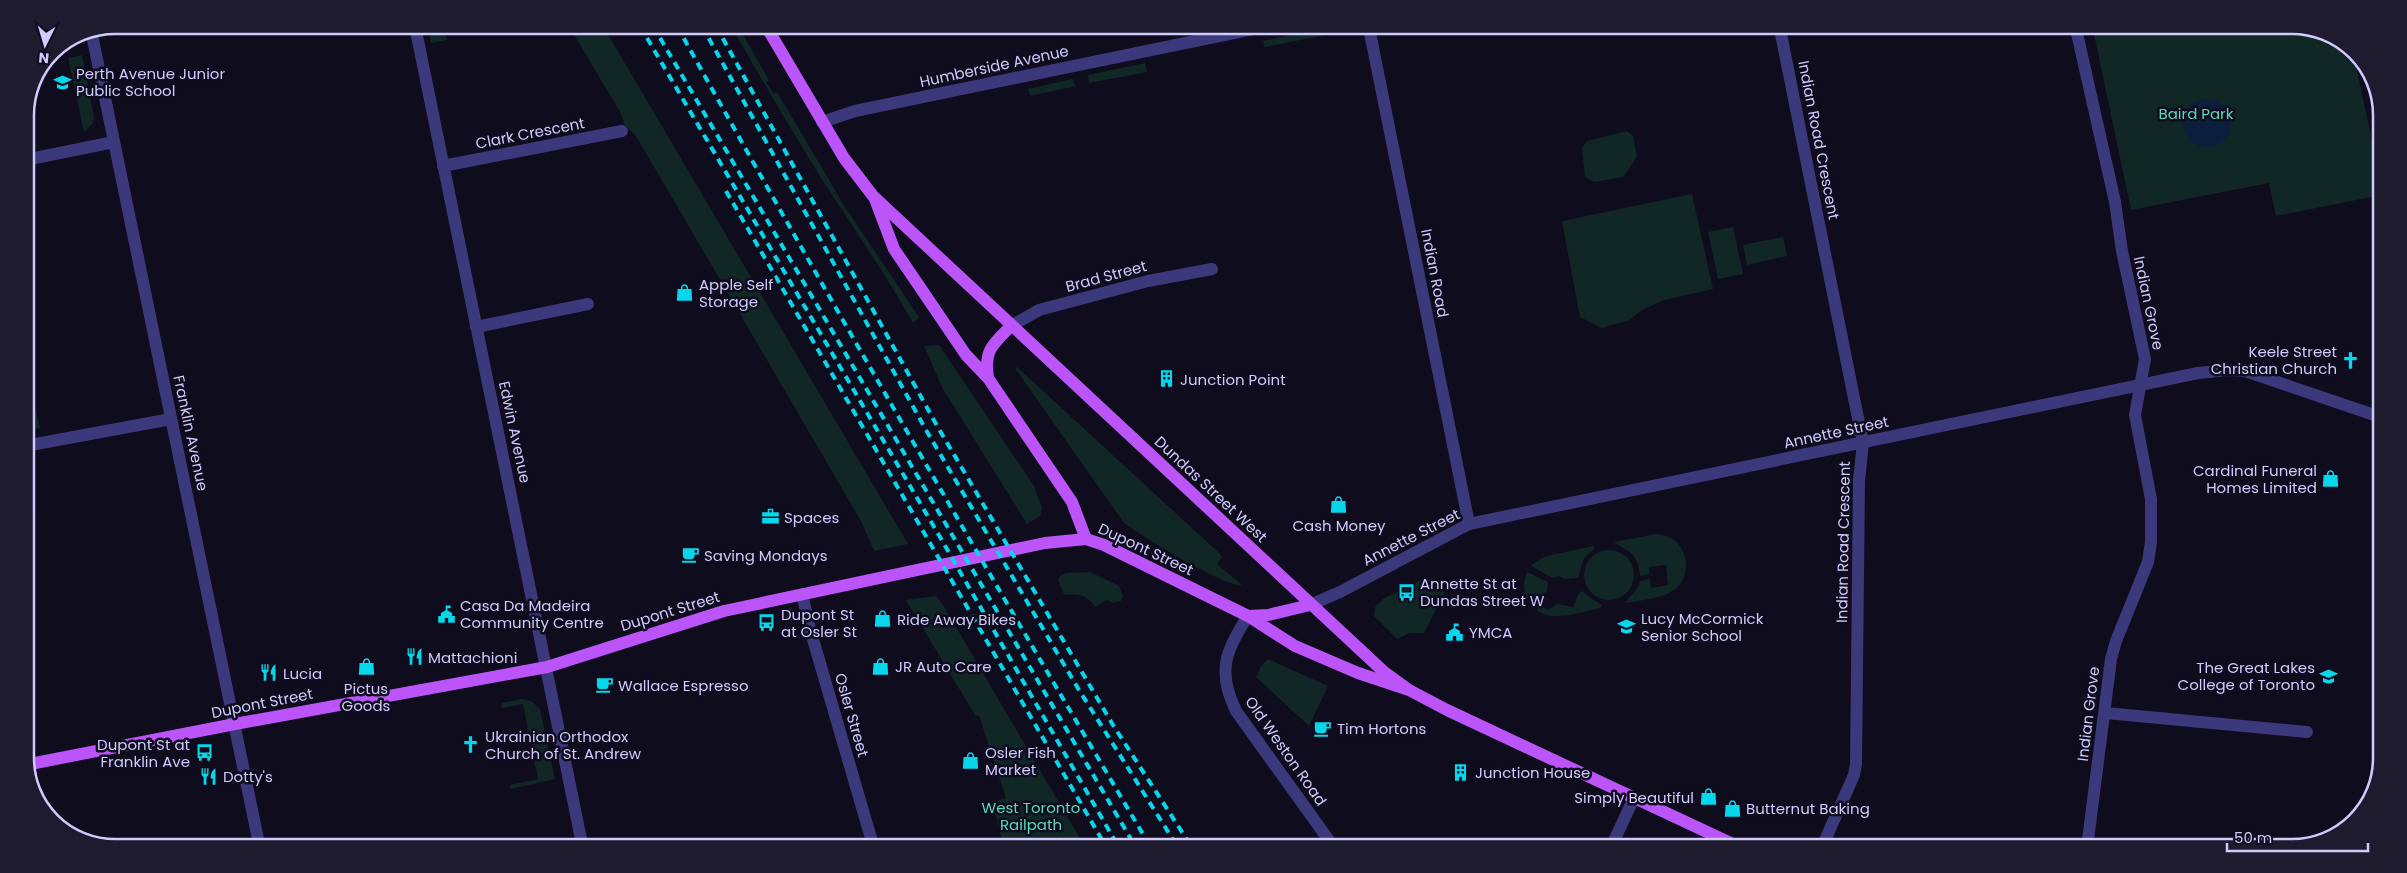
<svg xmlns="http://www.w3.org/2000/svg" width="2407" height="873" viewBox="0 0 2407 873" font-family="Poppins,sans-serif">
  <rect width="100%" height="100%" fill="#0f0c1d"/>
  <path fill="#102726" d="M428 26H444L447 40 431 43Z
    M569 26H603L908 544 874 551 861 521 636 136 625 125 620 112Z
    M731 26H738L769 80 766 82 774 94 777 92 845 207 919 317 913 323C886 274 853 228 823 181 791 130 761 78 731 26Z
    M1323 28H1350V30L1265 47 1263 41Z
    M2093 29 2321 30 2353 52 2381 182V195L2276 216 2269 183 2131 210Z
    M82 55 94 117 93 123 84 132 68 58Z
    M1145 63 1147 72 1089 83 1088 75Z
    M1072 79 1076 86 1030 96 1028 89Z
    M1627 131 1633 136 1637 157 1623 177 1594 182 1585 177 1582 148 1587 141Z
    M1692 194 1713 289 1664 300 1640 311 1630 320 1602 328 1580 317 1562 221Z
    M1733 227 1743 274 1718 279 1708 232Z
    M1783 237 1787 256 1747 265 1743 245Z
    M939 345 1034 486 1042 508 1040 516 1027 524 943 389 924 346Z
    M25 360 40 428 25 431Z
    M1017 367 1218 552 1222 557 1217 564 1242 585C1222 586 1143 537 1124 523L1015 368Z
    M1656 534C1662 535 1669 536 1674 540 1690 552 1690 579 1674 590 1661 599 1641 600 1625 603L1638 587 1640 581 1650 579 1651 588 1668 585 1666 565 1649 567V574L1640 576C1638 553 1630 553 1614 542Z
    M1594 546V549L1584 558 1578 578 1565 579 1559 576 1552 578 1531 566 1540 559 1547 556Z
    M1584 575a25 25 0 1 1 50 0a25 25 0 1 1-50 0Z
    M1090 572 1119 586 1123 596 1121 601 1112 603 1107 600 1095 607C1087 594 1078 594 1064 595L1058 580 1060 576 1066 573Z
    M1527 572 1548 582 1547 591 1532 606C1523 595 1522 585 1527 572Z
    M1423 579 1445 592 1424 633H1410L1397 639 1374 616 1375 607 1383 599Z
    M1582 591 1592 599 1601 604 1602 607C1584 612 1552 623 1537 610L1540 605 1548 610 1557 604 1573 607 1579 593Z
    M936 596 943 605 1084 845H1003L996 816 989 803 1006 798 979 716 975 715 906 600Z
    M1268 659 1328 686 1309 726 1256 677 1261 666Z
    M522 699 531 701 540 709 555 779 511 789 510 785 538 779 523 704 502 708 501 703Z"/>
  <path fill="#0c1e3d" d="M2183 123a24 24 0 1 1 48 0a24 24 0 1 1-48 0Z"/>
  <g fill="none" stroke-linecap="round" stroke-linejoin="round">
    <path stroke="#3b397b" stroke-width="12" d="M415 26 582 844
      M1369 28 1469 524
      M1780 29 1863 443 1859 480 1856 764 1854 775 1822 847
      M2076 29 2115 202 2122 251 2145 359 2135 415 2151 499V542L2148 562 2116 641 2111 659 2087 848
      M91 30 259 844
      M822 122 855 111 1263 27
      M25 160 114 142
      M443 166 622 131
      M1011 326 1039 310 1148 281 1212 269
      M476 327 588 304
      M25 446 171 419
      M802 594 810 629 873 845
      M1310 605 1340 592 1469 524 2198 373 2228 370 2245 371 2380 417
      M1248 616C1225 651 1217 672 1236 711L1333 846
      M2106 713 2307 732
      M1611 847 1634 798"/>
    <path stroke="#bb55fa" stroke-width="12" d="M766 26 844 158 873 196 1383 671 1409 690 1447 710 1739 847
      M875 199 894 249 966 355 988 378 1072 502 1086 539
      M988 378C984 350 992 345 1011 326
      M1248 616 1268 615 1310 605
      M25 765 235 724 547 667 724 611 1045 543 1086 539 1104 545 1248 616 1295 646 1358 673 1409 690"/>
    <path stroke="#07d7ec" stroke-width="4" stroke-dasharray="8 6" stroke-linecap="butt" d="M640 26 940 537 1118 846
      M653 26 1135 846
      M677 26C830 302 989 574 1150 846
      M702 26 926 430 1079 690 1177 846
      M716 26 936 424 1113 725 1191 846
      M726 191 1105 845"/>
  </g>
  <defs>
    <symbol id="school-bare" viewBox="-9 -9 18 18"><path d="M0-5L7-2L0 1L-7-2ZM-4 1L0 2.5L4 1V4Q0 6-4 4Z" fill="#07d7ec" stroke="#0f0c1d" stroke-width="2.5" paint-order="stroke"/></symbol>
    <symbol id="shop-bare" viewBox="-9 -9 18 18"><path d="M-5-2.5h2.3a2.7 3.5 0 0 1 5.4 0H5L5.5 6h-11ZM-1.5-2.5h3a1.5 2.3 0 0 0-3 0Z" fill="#07d7ec" stroke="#0f0c1d" stroke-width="2.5" paint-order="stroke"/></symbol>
    <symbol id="church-bare" viewBox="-9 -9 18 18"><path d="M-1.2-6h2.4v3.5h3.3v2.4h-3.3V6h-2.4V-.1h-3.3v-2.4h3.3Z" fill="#07d7ec" stroke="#0f0c1d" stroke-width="2.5" paint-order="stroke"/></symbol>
    <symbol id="building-bare" viewBox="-9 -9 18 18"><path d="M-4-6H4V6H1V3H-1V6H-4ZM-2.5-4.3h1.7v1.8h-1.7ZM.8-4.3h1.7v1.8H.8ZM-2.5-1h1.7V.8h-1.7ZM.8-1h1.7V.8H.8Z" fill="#07d7ec" stroke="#0f0c1d" stroke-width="2.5" paint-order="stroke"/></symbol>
    <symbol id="office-bare" viewBox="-9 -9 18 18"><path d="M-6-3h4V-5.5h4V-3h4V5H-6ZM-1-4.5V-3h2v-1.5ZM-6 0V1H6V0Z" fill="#07d7ec" stroke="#0f0c1d" stroke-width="2.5" paint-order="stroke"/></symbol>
    <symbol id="cafe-bare" viewBox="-9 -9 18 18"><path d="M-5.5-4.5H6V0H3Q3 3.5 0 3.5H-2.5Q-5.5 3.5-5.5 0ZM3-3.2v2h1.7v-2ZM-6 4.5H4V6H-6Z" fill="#07d7ec" stroke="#0f0c1d" stroke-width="2.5" paint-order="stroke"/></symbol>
    <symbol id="bus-bare" viewBox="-9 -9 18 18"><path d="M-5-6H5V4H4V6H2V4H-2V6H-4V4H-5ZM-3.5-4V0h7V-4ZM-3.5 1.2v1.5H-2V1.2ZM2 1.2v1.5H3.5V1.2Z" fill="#07d7ec" stroke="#0f0c1d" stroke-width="2.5" paint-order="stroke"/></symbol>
    <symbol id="civic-bare" viewBox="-9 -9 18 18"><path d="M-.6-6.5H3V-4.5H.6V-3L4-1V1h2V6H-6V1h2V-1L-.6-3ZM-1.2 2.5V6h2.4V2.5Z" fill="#07d7ec" stroke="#0f0c1d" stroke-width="2.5" paint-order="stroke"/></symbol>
    <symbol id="restaurant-bare" viewBox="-9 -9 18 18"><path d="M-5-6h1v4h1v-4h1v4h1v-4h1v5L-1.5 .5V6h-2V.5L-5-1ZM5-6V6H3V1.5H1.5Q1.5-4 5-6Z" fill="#07d7ec" stroke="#0f0c1d" stroke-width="2.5" paint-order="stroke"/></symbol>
  </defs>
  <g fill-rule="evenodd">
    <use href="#school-bare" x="50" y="70" width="25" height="25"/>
    <use href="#shop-bare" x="672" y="280" width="25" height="25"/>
    <use href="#church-bare" x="2338" y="348" width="25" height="25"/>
    <use href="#building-bare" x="1154" y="366" width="25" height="25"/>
    <use href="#shop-bare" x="2318" y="466" width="25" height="25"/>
    <use href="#shop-bare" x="1326" y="492" width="25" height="25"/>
    <use href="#office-bare" x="758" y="504" width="25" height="25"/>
    <use href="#cafe-bare" x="678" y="542" width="25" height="25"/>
    <use href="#bus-bare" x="1394" y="580" width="25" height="25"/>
    <use href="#civic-bare" x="434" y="602" width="25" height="25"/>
    <use href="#shop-bare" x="870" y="606" width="25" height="25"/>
    <use href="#bus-bare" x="754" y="610" width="25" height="25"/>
    <use href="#school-bare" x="1614" y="614" width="25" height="25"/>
    <use href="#civic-bare" x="1442" y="620" width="25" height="25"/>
    <use href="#restaurant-bare" x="402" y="644" width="25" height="25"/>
    <use href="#shop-bare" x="868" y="654" width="25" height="25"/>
    <use href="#shop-bare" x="354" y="654" width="25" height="25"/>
    <use href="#restaurant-bare" x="256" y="660" width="25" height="25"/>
    <use href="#school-bare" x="2316" y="664" width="25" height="25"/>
    <use href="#cafe-bare" x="592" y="672" width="25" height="25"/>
    <use href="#cafe-bare" x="1310" y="716" width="25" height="25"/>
    <use href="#church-bare" x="458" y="732" width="25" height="25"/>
    <use href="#bus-bare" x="192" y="740" width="25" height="25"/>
    <use href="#shop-bare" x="958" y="748" width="25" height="25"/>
    <use href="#building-bare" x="1448" y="760" width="25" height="25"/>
    <use href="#restaurant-bare" x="196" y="764" width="25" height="25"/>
    <use href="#shop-bare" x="1696" y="784" width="25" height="25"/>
    <use href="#shop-bare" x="1720" y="796" width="25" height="25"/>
  </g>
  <g text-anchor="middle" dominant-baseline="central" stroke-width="5" stroke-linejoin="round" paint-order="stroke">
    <g font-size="15" fill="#d0cafd" stroke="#0f0c1d">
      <text transform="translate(994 66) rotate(-12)">Humberside Avenue</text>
      <text transform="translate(530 133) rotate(-11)">Clark Crescent</text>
      <text transform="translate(1819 140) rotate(79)">Indian Road Crescent</text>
      <text transform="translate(1435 273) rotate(79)">Indian Road</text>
      <text transform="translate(1106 276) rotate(-15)">Brad Street</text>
      <text transform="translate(2149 303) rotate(78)">Indian Grove</text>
      <text transform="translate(515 432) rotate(78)">Edwin Avenue</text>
      <text transform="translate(1836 432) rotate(-12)">Annette Street</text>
      <text transform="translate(191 433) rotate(78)">Franklin Avenue</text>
      <text transform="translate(1211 489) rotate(43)">Dundas Street West</text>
      <text transform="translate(1411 537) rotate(-27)">Annette Street</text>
      <text transform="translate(1843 542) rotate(-89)">Indian Road Crescent</text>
      <text transform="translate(1146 549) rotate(25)">Dupont Street</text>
      <text transform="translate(670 611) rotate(-17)">Dupont Street</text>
      <text transform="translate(262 703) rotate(-11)">Dupont Street</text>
      <text transform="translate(2088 714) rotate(-83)">Indian Grove</text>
      <text transform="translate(852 715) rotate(74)">Osler Street</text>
      <text transform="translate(1286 751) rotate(55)">Old Weston Road</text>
    </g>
    <g font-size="15" fill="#d0cafd" stroke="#0f0c1d" text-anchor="start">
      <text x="76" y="73">Perth Avenue Junior<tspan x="76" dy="17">Public School</tspan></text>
      <text x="699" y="284">Apple Self<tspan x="699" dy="17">Storage</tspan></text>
      <text x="2337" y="351" text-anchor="end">Keele Street<tspan x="2337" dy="17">Christian Church</tspan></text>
      <text x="1180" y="379">Junction Point</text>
      <text x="2317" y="470" text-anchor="end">Cardinal Funeral<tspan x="2317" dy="17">Homes Limited</tspan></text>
      <text x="784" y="517">Spaces</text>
      <text x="1339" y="525" text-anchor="middle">Cash Money</text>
      <text x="704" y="555">Saving Mondays</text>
      <text x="1420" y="583">Annette St at<tspan x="1420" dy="17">Dundas Street W</tspan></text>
      <text x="460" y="605">Casa Da Madeira<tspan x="460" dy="17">Community Centre</tspan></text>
      <text x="781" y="614">Dupont St<tspan x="781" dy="17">at Osler St</tspan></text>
      <text x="1641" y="618">Lucy McCormick<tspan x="1641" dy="17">Senior School</tspan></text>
      <text x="897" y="619">Ride Away Bikes</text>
      <text x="1469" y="632">YMCA</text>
      <text x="428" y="657">Mattachioni</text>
      <text x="895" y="666">JR Auto Care</text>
      <text x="2315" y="667" text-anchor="end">The Great Lakes<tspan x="2315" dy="17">College of Toronto</tspan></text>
      <text x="283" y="673">Lucia</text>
      <text x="618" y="685">Wallace Espresso</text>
      <text x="366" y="688" text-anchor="middle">Pictus<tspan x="366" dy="17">Goods</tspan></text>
      <text x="1337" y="728">Tim Hortons</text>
      <text x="485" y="736">Ukrainian Orthodox<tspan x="485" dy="17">Church of St. Andrew</tspan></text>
      <text x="190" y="744" text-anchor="end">Dupont St at<tspan x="190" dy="17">Franklin Ave</tspan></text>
      <text x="985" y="752">Osler Fish<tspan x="985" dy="17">Market</tspan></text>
      <text x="1475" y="772">Junction House</text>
      <text x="223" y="776">Dotty's</text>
      <text x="1694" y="797" text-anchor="end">Simply Beautiful</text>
      <text x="1746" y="808">Butternut Baking</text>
    </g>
    <g font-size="15" fill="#59dab9" stroke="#0f0c1d">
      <text x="2196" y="113">Baird Park</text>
      <text x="1031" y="807">West Toronto<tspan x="1031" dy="17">Railpath</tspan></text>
    </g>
  </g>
  <path d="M0 0H2407V873H0ZM115 34H2292A81 81 0 0 1 2373 115V758A81 81 0 0 1 2292 839H115A81 81 0 0 1 34 758V115A81 81 0 0 1 115 34Z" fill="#1e1b2f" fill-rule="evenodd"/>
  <path fill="none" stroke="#d0cafd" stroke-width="2.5" d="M115 34H2292A81 81 0 0 1 2373 115V758A81 81 0 0 1 2292 839H115A81 81 0 0 1 34 758V115A81 81 0 0 1 115 34Z"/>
  <g transform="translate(45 45) rotate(185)" stroke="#0f0c1d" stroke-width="4" paint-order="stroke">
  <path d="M0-4L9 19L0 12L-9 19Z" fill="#d0cafd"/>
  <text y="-8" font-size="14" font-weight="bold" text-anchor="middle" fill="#d0cafd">N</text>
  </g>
  <path d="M2227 843v8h141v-8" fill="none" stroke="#d0cafd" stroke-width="2.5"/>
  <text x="2234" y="843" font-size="15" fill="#d0cafd" stroke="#0f0c1d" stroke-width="4" paint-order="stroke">50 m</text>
</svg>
